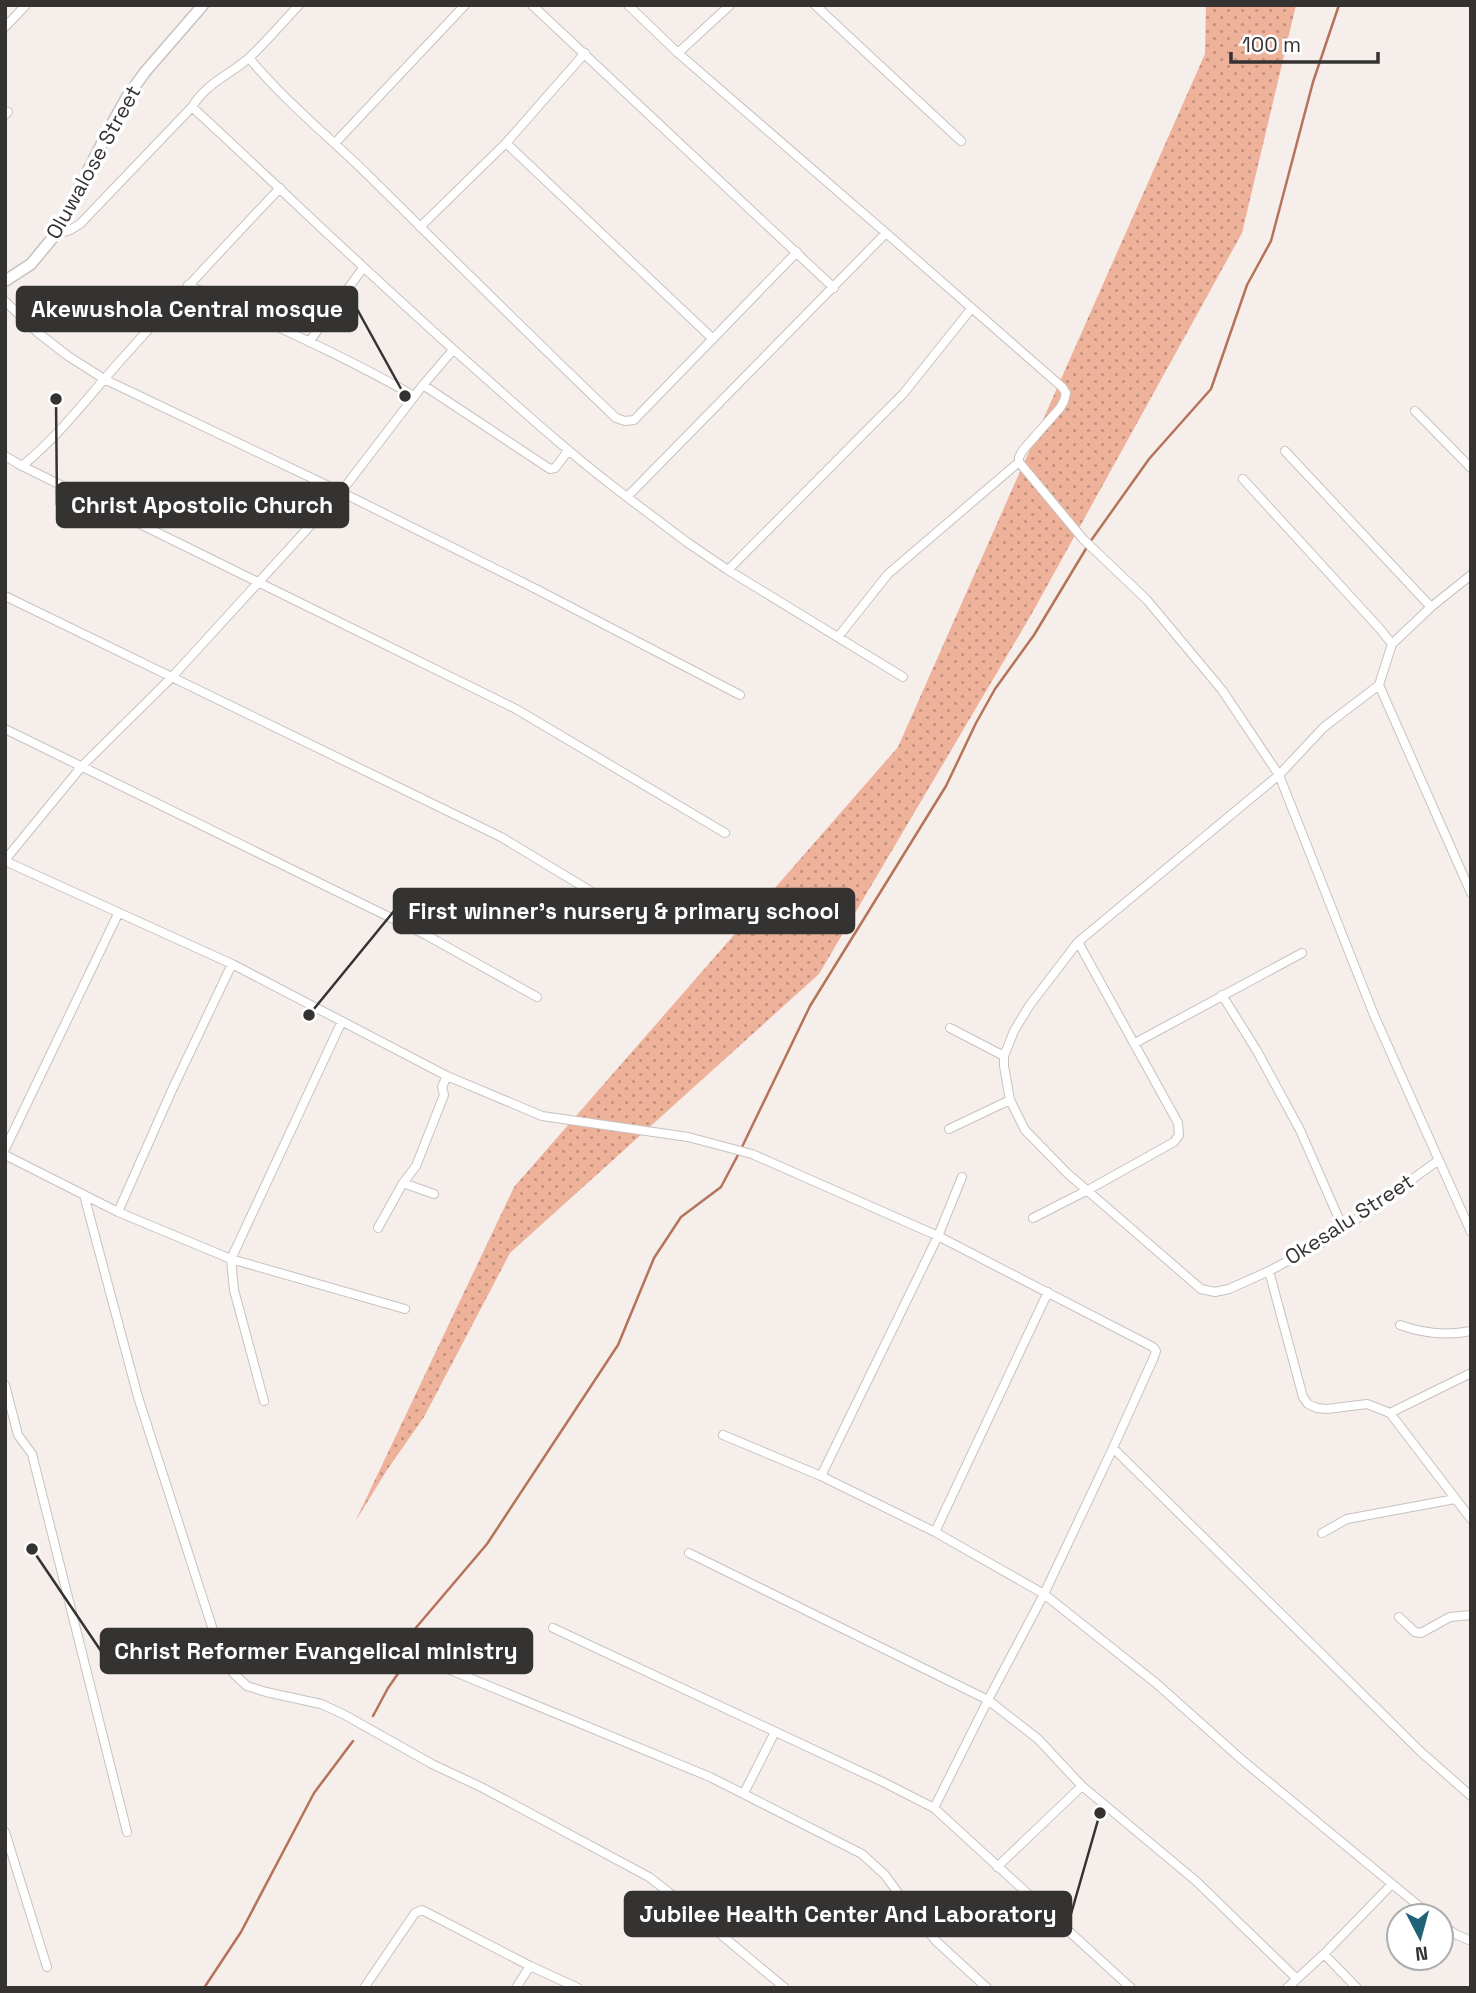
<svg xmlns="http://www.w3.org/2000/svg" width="1476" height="1993" viewBox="0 0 1476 1993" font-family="'Space Grotesk',sans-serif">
  <defs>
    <pattern id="grass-dots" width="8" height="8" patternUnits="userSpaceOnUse" patternTransform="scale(1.75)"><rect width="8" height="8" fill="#eeb19a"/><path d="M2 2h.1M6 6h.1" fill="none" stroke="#c2917e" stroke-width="1.8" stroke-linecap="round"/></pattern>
  </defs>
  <rect width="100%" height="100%" fill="#f5eeeb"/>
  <path fill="url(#grass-dots)" d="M1206 5H1296L1242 233 1031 615 819 974 510 1253 424 1417 387 1470 355 1522 514 1187 898 747 1205 54Z"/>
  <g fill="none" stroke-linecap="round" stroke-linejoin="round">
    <path stroke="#b6735a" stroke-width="2.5" d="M1090 542 1149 459 1211 389 1247 285 1271 241 1313 82 1339 5
      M742 1147 810 1006 946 786 976 723 995 689 1034 635 1087 547
      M373 1716 388 1688 411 1655 414 1630 487 1544 618 1345 654 1258 681 1217 721 1187 739 1153
      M204 1988 241 1932 314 1793 353 1741"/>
    <defs>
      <path id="minor" d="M532 5 834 288
        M815 5 961 141
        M5 27 26 5
        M678 53 730 5
        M249 58C284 100 328 136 367 174 450 256 532 338 616 418L625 421 634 420 797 252
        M192 107C291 198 387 292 489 381 534 421 579 461 627 497L886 233 678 53 628 5
        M5 115 8 112
        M335 143 465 5
        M506 143 713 339
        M420 227 506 143 585 53
        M886 233 1062 387 1066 393 1064 401 1060 408 1023 450 1019 457V462L1083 539 1147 600 1222 690 1279 775 1374 1015 1471 1232
        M55 235 70 230 80 224 192 107C206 83 230 75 250 57 267 41 283 22 299 5
        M188 285C264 321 341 354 414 396
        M5 301 37 332 68 356 104 379 341 492 536 589 740 695
        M309 342 363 268
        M423 385 550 469 555 468 568 451
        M1415 411 1471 468
        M1285 451 1431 607
        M5 456 22 466 516 709 725 833
        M22 466C60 435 88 397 120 361 173 302 226 245 280 188
        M1243 479 1380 629 1392 644
        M627 497 688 543 728 570 903 677
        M728 570 903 394 971 309
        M5 596 501 837 597 895
        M838 637 888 574 1019 462
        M1379 685 1471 893
        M5 729 426 935 537 997
        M5 860 82 766 172 677 341 492 423 385 453 350
        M5 861 232 964 447 1076 542 1116 688 1137 752 1154 938 1236 1153 1347 1156 1351 1154 1357 1113 1448 1044 1594 988 1700 934 1808
        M1222 995 1257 1051 1300 1130 1343 1228
        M950 1028 1004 1056
        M1135 1043 1302 953
        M949 1129 1010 1100
        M5 1149 118 914
        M5 1155 118 1212 231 1259 405 1309
        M1439 1160 1327 1240 1269 1271 1229 1289 1215 1292 1201 1289 1067 1173 1025 1130 1010 1100 1004 1066V1056L1014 1031 1029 1006 1078 942 1279 775 1324 727 1379 685 1392 644 1431 607 1471 575
        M403 1183 434 1194
        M84 1195 138 1397 222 1658 234 1674 247 1686 266 1692 321 1704 343 1714 432 1764 483 1788 649 1877 689 1908 785 1988
        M118 1212 172 1090 232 964
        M1033 1218 1088 1190 1174 1142 1179 1135 1178 1123 1078 942
        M378 1228 403 1183 416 1166 444 1095 442 1087 447 1076
        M1269 1271 1303 1397 1308 1404 1317 1408 1327 1409 1367 1404 1390 1413 1471 1373
        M1400 1325C1422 1333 1447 1336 1471 1331
        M5 1385 18 1435 32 1454 127 1832
        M264 1401 234 1290 231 1259 342 1021
        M1390 1413 1471 1519
        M723 1435 821 1476 935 1532 1044 1594 1157 1684 1241 1759 1431 1916
        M1113 1448 1421 1752 1471 1796
        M821 1476 938 1236 962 1177
        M935 1532 1048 1292
        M1322 1533 1347 1519 1455 1499
        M689 1553 988 1700 1038 1739 1082 1786 1196 1881 1296 1978
        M1399 1617 1415 1632 1421 1633 1450 1617 1471 1615
        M553 1628 883 1782 934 1808 1131 1988
        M443 1667 710 1777 862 1854 885 1875 909 1908 936 1941 987 1988
        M744 1793 775 1732
        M5 1832 47 1967
        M997 1867 1082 1786
        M1441 1924 1455 1934 1471 1941
        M1324 1954 1357 1988
        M364 1988 415 1913 422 1910 530 1966 578 1988
        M516 1988 530 1966
        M1287 1988 1324 1954 1392 1884"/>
      <path id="tertiary" d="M5 281 31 264 55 235 112 124 127 97 145 72 203 5"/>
    </defs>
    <use href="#minor" stroke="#c8c2bf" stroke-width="10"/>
    <use href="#tertiary" stroke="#c8c2bf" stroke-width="13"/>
    <use href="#minor" stroke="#fff" stroke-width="8"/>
    <use href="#tertiary" stroke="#fff" stroke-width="10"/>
  </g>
  <g text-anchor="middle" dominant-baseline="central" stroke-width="7" stroke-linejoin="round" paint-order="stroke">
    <g font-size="21" fill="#353232" stroke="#fff">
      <text transform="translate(93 162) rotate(-61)">Oluwalose Street</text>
      <text transform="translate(1349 1219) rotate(-33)">Okesalu Street</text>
    </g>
  </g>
  <path fill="none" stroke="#353232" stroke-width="2.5" d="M405 396L357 309M56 399L57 505M309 1015L394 911M32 1549L101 1651M1100 1813L1071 1914"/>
  <g fill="#353232" stroke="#fff" stroke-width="2.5">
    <circle cx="405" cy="396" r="7"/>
    <circle cx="56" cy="399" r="7"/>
    <circle cx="309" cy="1015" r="7"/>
    <circle cx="32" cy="1549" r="7"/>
    <circle cx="1100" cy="1813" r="7"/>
  </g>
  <g fill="#353232" stroke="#353232" stroke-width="2.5">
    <rect x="17" y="287" width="340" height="44" rx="7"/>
    <rect x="57" y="483" width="291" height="44" rx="7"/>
    <rect x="394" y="889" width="460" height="44" rx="7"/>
    <rect x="101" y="1629" width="431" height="44" rx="7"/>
    <rect x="625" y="1892" width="446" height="44" rx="7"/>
  </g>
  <g font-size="23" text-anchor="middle" font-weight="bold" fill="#fff">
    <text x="187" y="317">Akewushola Central mosque</text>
    <text x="202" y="513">Christ Apostolic Church</text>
    <text x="624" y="919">First winner's nursery &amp; primary school</text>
    <text x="316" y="1659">Christ Reformer Evangelical ministry</text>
    <text x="848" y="1922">Jubilee Health Center And Laboratory</text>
  </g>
  <rect width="1476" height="1993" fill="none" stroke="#353232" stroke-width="14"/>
  <g transform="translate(1420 1937) rotate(174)"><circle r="33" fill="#ffffff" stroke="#aeadad" stroke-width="2"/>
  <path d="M0-5L12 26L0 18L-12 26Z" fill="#216376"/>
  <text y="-10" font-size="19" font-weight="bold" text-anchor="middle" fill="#353232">N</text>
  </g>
  <path d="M1231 52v10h147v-10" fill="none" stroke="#353232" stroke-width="3.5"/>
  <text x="1242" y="52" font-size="21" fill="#353232" stroke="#ffffff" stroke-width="5" paint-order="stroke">100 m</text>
</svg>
